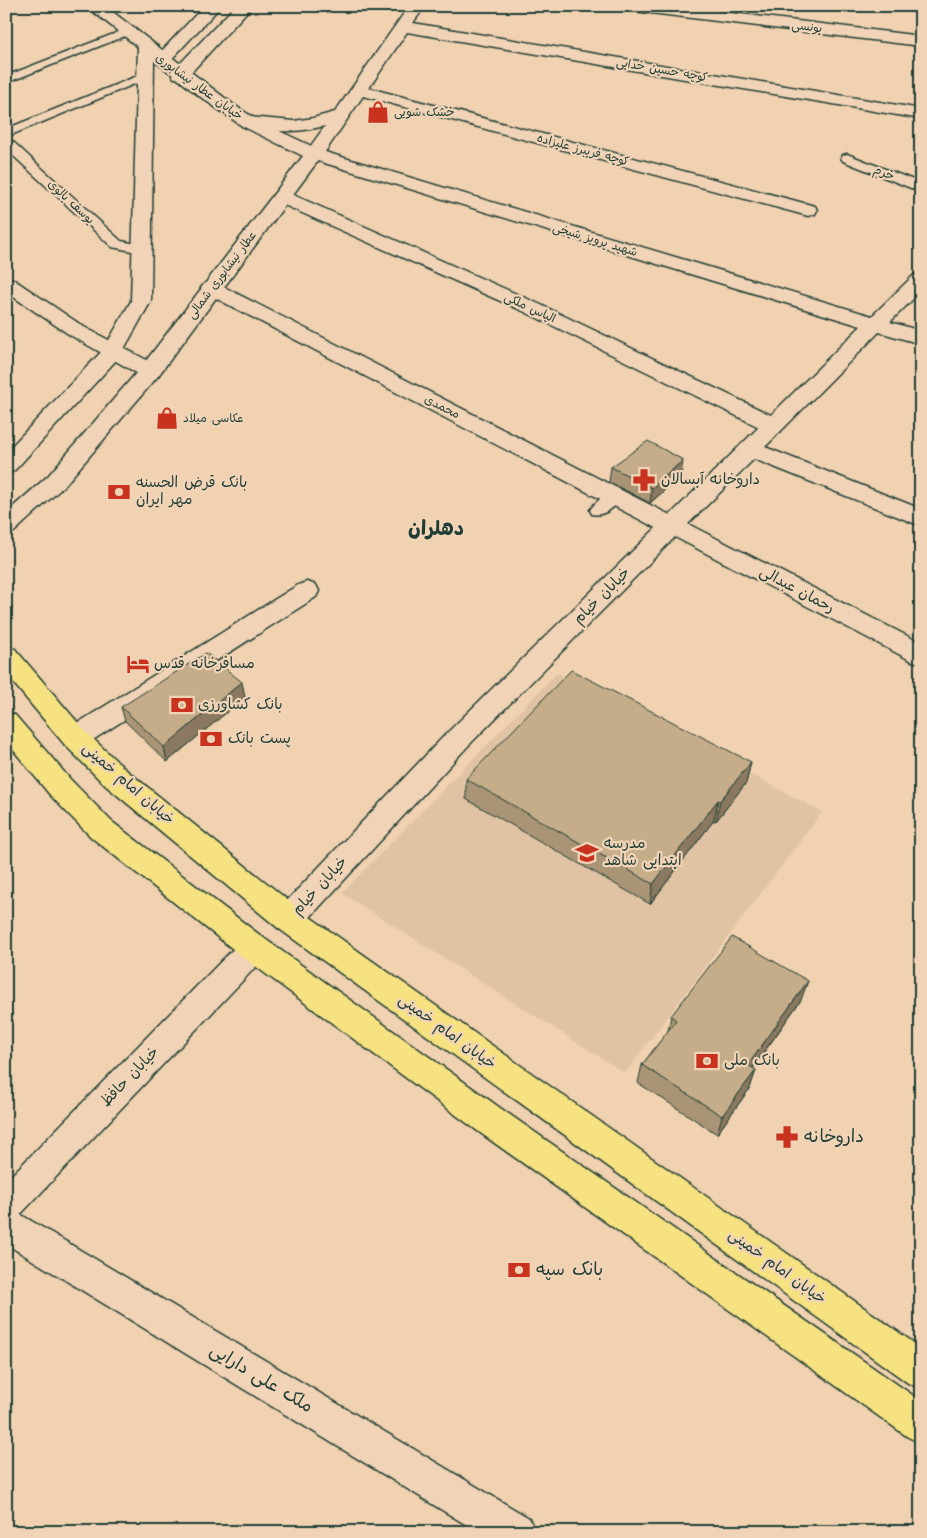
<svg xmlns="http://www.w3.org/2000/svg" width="927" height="1538" viewBox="0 0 927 1538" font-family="Kalam,'Playpen Sans Arabic',sans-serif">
  <rect width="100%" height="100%" fill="#f0d1b0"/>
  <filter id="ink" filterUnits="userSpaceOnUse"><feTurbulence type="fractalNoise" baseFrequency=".02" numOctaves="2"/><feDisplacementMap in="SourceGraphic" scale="10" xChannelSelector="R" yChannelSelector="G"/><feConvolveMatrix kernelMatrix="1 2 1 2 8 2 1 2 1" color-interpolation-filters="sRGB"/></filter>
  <g filter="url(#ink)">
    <path fill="#dfc3a2" d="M557 673 822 812 625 1073 342 893Z"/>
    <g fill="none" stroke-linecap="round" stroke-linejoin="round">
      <defs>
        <path id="service" d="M129 28 133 29 134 31 133 33 6 83V76Z
          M145 73 149 74 151 76 149 78 6 137V129Z
          M6 138 10 139 121 241 147 246 149 249 147 252 142 253 112 247 6 149Z
          M847 154 921 183V192L843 161 841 158 843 155Z
          M615 491 621 492 623 496C617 506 604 517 592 514L590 510C595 502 606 493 615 491Z"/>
        <path id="minor" d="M204 6H221L168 63H156L154 60 156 57Z
          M235 6H252L186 78H174L172 74 174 70Z
          M409 6H425L413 23 921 109V119L407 32 369 88 815 206 817 210 815 214 808 216 801 214 363 96 325 152 872 316 914 275 921 273V291L890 322 921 331V344L879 332 765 447 921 509V526L754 459 688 524 921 643V663L912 661 675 537 466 748 300 928 289 931 278 928 274 919 278 910 446 734 656 528 204 292 201 288 204 284 211 282 218 284 670 515 759 427 525 312 275 201 273 197 275 193 282 191 289 193 539 304 771 415 861 326 308 158 305 154 325 126C297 133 270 133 242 126L239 122 242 118 248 117 294 121 313 118 335 112Z
          M626 6H674L921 36V46L634 11 629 9Z
          M6 277 13 279 84 327 158 366 161 371 158 376 150 377 142 376 70 335 6 292Z
          M307 582 316 585 319 591 316 597 85 745 75 748 65 745 61 738 65 731 298 585Z
          M6 1208 18 1213 529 1518 535 1532H478L6 1244Z"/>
        <path id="secondary" d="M86 6H105L234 105 262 123 320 150 323 154 158 376 64 486 14 532 6 534V513L48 476 142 366 303 156 242 126 202 98 154 60 151 301 120 356 14 471 6 473V452L104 349 131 301 138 47Z
          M254 935 265 939 269 948 265 957 18 1217 6 1221V1181L243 939Z"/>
        <path id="trunk" d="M6 647 15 649 85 731 125 769 300 910 921 1348V1388L908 1383 278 928 105 785 65 745 6 674Z
          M6 712 15 715 70 779 111 821 265 939 503 1110 921 1401V1443L908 1437 479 1132 243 957 91 837 50 795 6 741Z"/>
      </defs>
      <use href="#service" stroke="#1f3d34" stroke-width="3"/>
      <use href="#minor" stroke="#1f3d34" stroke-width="3"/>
      <use href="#secondary" stroke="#1f3d34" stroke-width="3"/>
      <use href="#trunk" stroke="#1f3d34" stroke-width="3"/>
      <use href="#service" fill="#f1d4b7" fill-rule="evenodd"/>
      <use href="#minor" fill="#f1d4b7" fill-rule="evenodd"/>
      <use href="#secondary" fill="#f1d4b7" fill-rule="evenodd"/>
      <use href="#trunk" fill="#f6e281" fill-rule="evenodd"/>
    </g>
    <path fill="#a99576" stroke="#1f3d34" d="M611 467 681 476 650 503 609 482Z
      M245 697 167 762 125 721 121 707Z
      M751 762 746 783 716 821 714 820 650 904 466 799V779Z
      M801 1000 753 1068 756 1070 750 1088 717 1134 638 1083 642 1065 668 1031 671 1016Z"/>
    <path fill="#8a7960" stroke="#1f3d34" d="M683 460 681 476 650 503 652 488Z
      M242 682 245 697 167 762 164 747Z
      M751 762 746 783 716 821 720 801Z
      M718 800 714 820 650 904 653 884Z
      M808 981 801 1000 742 1083 748 1065Z
      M756 1070 750 1088 717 1134 722 1116Z"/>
    <path fill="#c5ad89" stroke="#1f3d34" d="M648 441 683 460 652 488 611 467Z
      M206 653 242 682 164 747 121 707Z
      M571 670 751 762 720 801 718 800 653 884 466 779Z
      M732 937 808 981 748 1065 756 1070 722 1116 642 1065 676 1020 671 1016Z"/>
  </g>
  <defs>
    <symbol id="shop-bare" viewBox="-9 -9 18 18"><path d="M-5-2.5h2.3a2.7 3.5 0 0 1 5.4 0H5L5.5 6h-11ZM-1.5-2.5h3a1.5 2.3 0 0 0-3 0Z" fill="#c8321e" stroke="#f1d4b7" stroke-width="2.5" paint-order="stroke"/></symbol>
    <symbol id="pharmacy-bare" viewBox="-9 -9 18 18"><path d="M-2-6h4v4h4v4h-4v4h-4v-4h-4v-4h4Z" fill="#c8321e" stroke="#f1d4b7" stroke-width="2.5" paint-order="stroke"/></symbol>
    <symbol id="bank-bare" viewBox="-9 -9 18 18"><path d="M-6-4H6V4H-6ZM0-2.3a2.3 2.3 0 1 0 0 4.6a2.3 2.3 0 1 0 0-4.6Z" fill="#c8321e" stroke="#f1d4b7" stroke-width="2.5" paint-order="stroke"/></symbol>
    <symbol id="hotel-bare" viewBox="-9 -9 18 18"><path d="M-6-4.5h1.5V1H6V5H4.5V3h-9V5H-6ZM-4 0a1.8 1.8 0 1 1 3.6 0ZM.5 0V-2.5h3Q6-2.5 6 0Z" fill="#c8321e" stroke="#f1d4b7" stroke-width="2.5" paint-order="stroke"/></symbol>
    <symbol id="school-bare" viewBox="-9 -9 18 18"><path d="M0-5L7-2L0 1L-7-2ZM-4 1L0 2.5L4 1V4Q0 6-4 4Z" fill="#c8321e" stroke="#f1d4b7" stroke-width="2.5" paint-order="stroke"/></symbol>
  </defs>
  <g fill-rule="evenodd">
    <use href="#shop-bare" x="362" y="96" width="32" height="32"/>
    <use href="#shop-bare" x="151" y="402" width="32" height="32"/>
    <use href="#pharmacy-bare" x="628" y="464" width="32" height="32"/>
    <use href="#bank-bare" x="103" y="476" width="32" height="32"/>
    <use href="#hotel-bare" x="122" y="648" width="32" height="32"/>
    <use href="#bank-bare" x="166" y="689" width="32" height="32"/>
    <use href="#bank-bare" x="195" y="723" width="32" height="32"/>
    <use href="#school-bare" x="571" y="837" width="32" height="32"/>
    <use href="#bank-bare" x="691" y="1045" width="32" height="32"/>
    <use href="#pharmacy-bare" x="771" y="1121" width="32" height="32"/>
    <use href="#bank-bare" x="503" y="1254" width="32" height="32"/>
  </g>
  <g text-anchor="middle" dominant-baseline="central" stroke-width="4.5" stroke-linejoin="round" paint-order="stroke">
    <g font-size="12" fill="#1f3d34" stroke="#f1d4b7">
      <text transform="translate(807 27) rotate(7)">یونسی</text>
      <text transform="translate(662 70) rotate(10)">کوچه حسین خدایی</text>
      <text transform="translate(199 87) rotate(36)">خیابان عطار نیشابوری</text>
      <text transform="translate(583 150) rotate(15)">کوچه فریبرز علیزاده</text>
      <text transform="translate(884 173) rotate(21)">خرم</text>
      <text transform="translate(71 202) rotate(43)">یوسف بالوی</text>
      <text transform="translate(595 240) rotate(17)">شهید پرویز شیخی</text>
      <text transform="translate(222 275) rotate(-53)">عطار نیشابوری شمالی</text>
      <text transform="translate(530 308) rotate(25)">الیاس ملکی</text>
      <text transform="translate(442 407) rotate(27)">محمدی</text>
    </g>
    <g font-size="12" fill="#1f3d34" stroke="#f1d4b7" text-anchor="start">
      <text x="394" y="112">خشک شویی</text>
      <text x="183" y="418">عکاسی میلاد</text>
    </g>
    <g font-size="15" fill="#1f3d34" stroke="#f1d4b7" text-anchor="start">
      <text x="661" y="480">داروخانه آبسالان</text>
      <text x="136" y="483">بانک قرض الحسنه<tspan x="136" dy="17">مهر ایران</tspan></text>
      <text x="154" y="664">مسافرخانه قدس</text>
      <text x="198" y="705">بانک کشاورزی</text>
      <text x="228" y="739">پست بانک</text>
      <text x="604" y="844">مدرسه<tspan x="604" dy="17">ابتدایی شاهد</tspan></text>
      <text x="724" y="1061">بانک ملی</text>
    </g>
    <g font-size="15" fill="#1f3d34" stroke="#f1d4b7">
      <text transform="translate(797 590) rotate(28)">رحمان عبدالی</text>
      <text transform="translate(602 596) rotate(-45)">خیابان خیام</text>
      <text transform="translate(128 784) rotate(41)">خیابان امام خمینی</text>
      <text transform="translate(320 886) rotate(-47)">خیابان خیام</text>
      <text transform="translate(447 1032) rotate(36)">خیابان امام خمینی</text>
      <text transform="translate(130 1077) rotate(-46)">خیابان حافظ</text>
      <text transform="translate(777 1267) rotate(36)">خیابان امام خمینی</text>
    </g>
    <g font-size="18" fill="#1f3d34" stroke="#f1d4b7" text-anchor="start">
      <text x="804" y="1137">داروخانه</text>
      <text x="536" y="1270">بانک سپه</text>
    </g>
    <g font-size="18" fill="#1f3d34" stroke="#f1d4b7">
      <text transform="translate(261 1379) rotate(31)">ملک علی دارایی</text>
    </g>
    <g font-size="20" font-weight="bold" fill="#1f3d34" stroke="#f1d4b7">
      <text x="436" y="530">دهلران</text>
    </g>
  </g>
  <rect width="927" height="1538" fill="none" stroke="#f1d4b7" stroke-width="25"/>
  <rect x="12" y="12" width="902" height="1513" fill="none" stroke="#1f3d34" stroke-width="2" filter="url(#ink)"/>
</svg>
